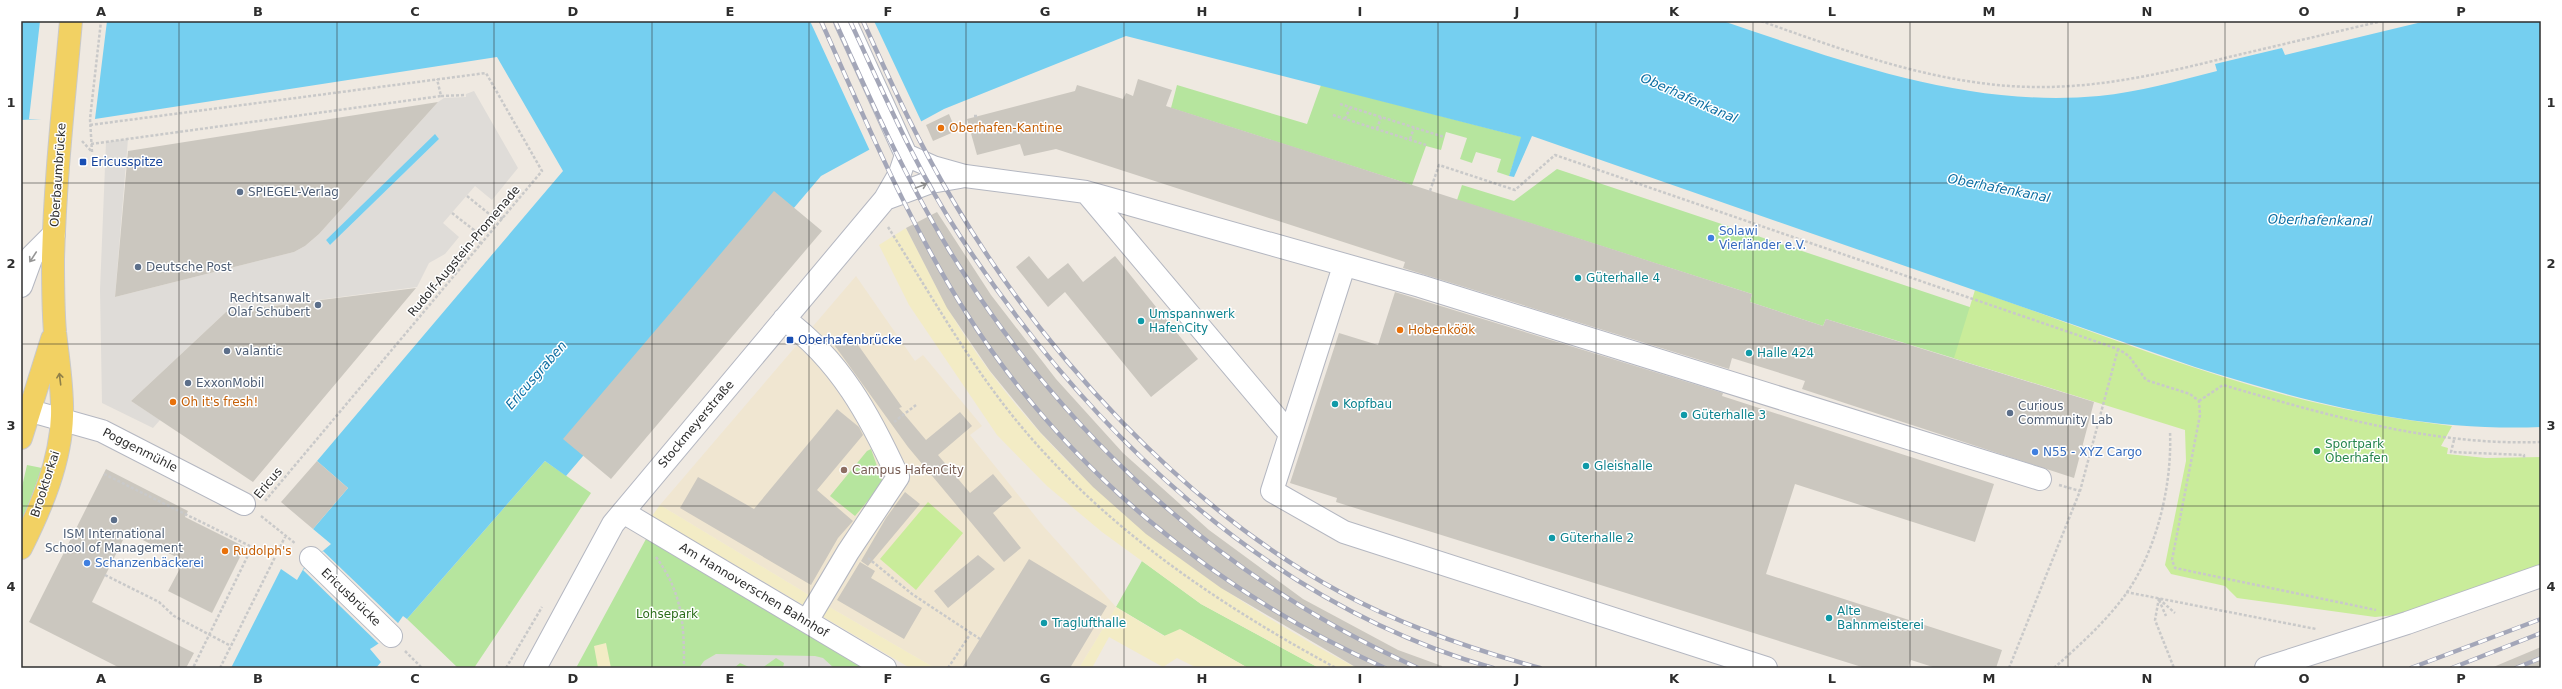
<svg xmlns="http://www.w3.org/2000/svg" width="2562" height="689" viewBox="0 0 2562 689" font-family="'DejaVu Sans',sans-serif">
  <rect width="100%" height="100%" fill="#efe9e1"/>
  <path fill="#f0e6d1" d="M856 276 915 361 923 355 982 426 970 435 1044 527 1116 607 1079 668H935L819 601 660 505Z"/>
  <path fill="#b6e59e" d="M1177 85 1307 124 1321 85 1522 137 1509 176 1497 172 1501 159 1476 152 1472 163 1460 159 1467 138 1446 132 1441 150 1426 146 1412 185 1171 108Z
    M1557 169 2107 353 2094 401 1826 319 1823 326 1750 302 1752 294 1457 200 1462 185 1514 201Z
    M871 449 883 483 855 516 830 496 867 451Z
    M545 461 591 493 474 668H458L407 619Z
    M27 465 42 468 21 525V491Z
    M646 539 865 668H576Z
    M1142 561 1201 604 1319 668H1248L1181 630 1165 636 1116 607Z"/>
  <path fill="#f3ecc5" d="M906 228C925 264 942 301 965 336 1061 482 1203 587 1357 668H1319L1201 604 1102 532 1047 486 997 435 909 305 879 245Z
    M660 505 819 601 935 668H910L652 516Z
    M1116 607 1164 636 1180 629 1248 668H1197L1177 658 1163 667 1109 637 1092 668H1079Z
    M606 643 611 668H598L594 646Z"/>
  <path fill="#c9ec9a" d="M1975 290C2078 326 2180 367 2285 395 2340 410 2396 419 2452 426L2441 446 2448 448 2447 454 2486 458 2541 457V568L2406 614 2375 617 2237 598 2225 586 2171 574 2165 565 2186 461 2185 430 1954 358Z
    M928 502 963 533 916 590 880 559Z"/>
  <path fill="#dfdcd8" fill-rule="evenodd" d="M474 91 518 168 492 200 475 186 443 223 459 237 445 254 429 263 417 287 226 312 131 401 160 420 153 428 102 403 100 290 106 142 128 139 115 297 294 252 305 246 319 234 438 102 444 98 466 97V94ZM435 135 439 139 330 245 326 240Z
    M716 654 815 656 823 658 834 668H783L784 663 776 658 762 668H751L740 663 734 668H699L704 661Z"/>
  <path fill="#75cff0" d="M21 21H1723C1844 62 1968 108 2099 96 2139 92 2178 81 2217 71L2215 64 2282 48 2285 55 2426 21H2541V427C2422 432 2308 403 2195 367L1532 136 1514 177 1509 176 1521 137 1126 36 944 109 821 176 566 476 545 461 407 619 403 616C391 633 389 638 370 649L381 662 376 668H231L281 569 297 580 305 566 331 544 313 529 348 488 317 461 563 171 497 57 95 119 62 118 21 120Z
    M435 134 439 139 330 245 326 240Z"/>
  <path fill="#efe9e1" d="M40 21H107L95 119H29Z
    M810 21H874L922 123 870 151Z
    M323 551 399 624 384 641 379 644 303 570Z"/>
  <path fill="#cbc7bf" d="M1138 79 1172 90 1166 106 1752 294 1750 302 1823 326 1826 319 2094 402 2074 478 1802 389 1805 381 1732 358 1729 369 1403 268 1405 262 1056 149 1024 156 1020 144 977 155 967 119 1075 91 1077 85 1123 99 1126 93 1133 96Z
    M438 102 319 234 305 246 294 252 115 297 128 151Z
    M949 114 956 131 933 141 926 125Z
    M774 191 822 231 611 479 563 439Z
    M937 212 991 295 1056 379 1123 453 1209 530 1303 599 1398 650 1442 666V668H1357L1221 588 1146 534 1093 487 1040 432 990 371 947 308 906 228Z
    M1029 256 1048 279 1068 263 1083 282 1115 256 1198 359 1151 397 1065 292 1048 307 1016 267Z
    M416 288 253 482 131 401 226 312Z
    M1395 292 1723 393 1722 396 1994 484 1975 542 1795 484 1766 574 2002 650 1996 668H1936L1911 660 1908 668H1865L1336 502 1337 498 1290 483 1339 333 1378 345Z
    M851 335 902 407 899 408 926 440 960 412 972 426 938 455 970 493 993 474 1012 497 993 513 1021 548 1004 562 908 447 835 346Z
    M837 409 859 427 863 435 817 490 853 521 838 538 811 585 680 508 698 477 754 509Z
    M317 461 348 488 313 529 281 502Z
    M106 469 188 511 185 517 245 547 212 613 168 591 184 561 127 532 92 602 194 653 186 668H120L29 622Z
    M905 492 920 504 868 566 861 561 886 518Z
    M978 555 995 569 948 608 934 591Z
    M1029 559 1107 606 1070 668H962Z
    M860 562 875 571 871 578 922 608 904 639 837 600Z
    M2541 647V668H2491Z"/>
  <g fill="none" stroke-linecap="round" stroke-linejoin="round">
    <defs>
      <path id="minor" d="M845 21 906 155 933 167 965 176 1086 192 1420 286 2040 479
        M1086 192 1290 434
        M885 199 931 182 960 177
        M1344 266 1272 491 1344 532 1766 668
        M21 286 32 256 54 234
        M784 319C840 360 870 416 898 477L848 552 807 621
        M31 411 102 431 244 504
        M623 512 885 668
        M311 558 391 636
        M535 668 613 524 885 199 900 173 906 155
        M2266 668 2407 623 2541 576"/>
      <path id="major" d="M21 438 52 339
        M21 548C41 508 61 461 62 416 63 388 58 360 55 332 53 308 53 283 53 259 55 180 64 100 71 21"/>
    </defs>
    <use href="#minor" stroke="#b4b7c1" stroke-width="24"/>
    <use href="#major" stroke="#c9c9c9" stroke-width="24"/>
    <path stroke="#c9c9c9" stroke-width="2.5" stroke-dasharray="3 2" stroke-linecap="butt" d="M1761 21C1848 52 1941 86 2034 87 2101 88 2165 73 2229 57 2280 45 2331 33 2382 21
      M441 96 466 95
      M1340 104 1444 137
      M1333 115 1426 145
      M974 116H977
      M1345 119 1350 108
      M90 125 486 73 542 171 265 501
      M1377 129 1381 117
      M1410 139 1414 128
      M82 141 92 152
      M91 144 441 96 437 79
      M92 152 90 119 101 21
      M1430 191 1439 165 1515 190 1555 155 2118 349 2129 356 2146 380 2190 394 2199 401 2200 415 2172 560 2175 568 2376 610
      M467 196 488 213 504 219
      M452 213 474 230 481 245
      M888 227C926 287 961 349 1004 405 1092 519 1210 600 1336 668
      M2199 401 2223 385C2326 415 2433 446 2541 442
      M894 422 916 405
      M2454 440 2451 452 2524 455V458
      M104 474 252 547 193 668
      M2059 485 2080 491
      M261 516 296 544
      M656 557C683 594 684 624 684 668
      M868 558 912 594 971 633
      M105 575 159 602 174 616 231 646
      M2126 592 2316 629
      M2159 598 2155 620 2174 668
      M2159 599 2175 613
      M2159 600 2166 616
      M405 651 422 668
      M220 668 286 535
      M506 668 542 607
      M948 668 971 633 980 639
      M2009 668 2080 491 2118 349
      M2054 668C2083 642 2117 612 2136 578 2160 535 2172 480 2170 431"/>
    <use href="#minor" stroke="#fff" stroke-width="22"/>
    <use href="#major" stroke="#f2d163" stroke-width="22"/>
    <defs>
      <path id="rail" d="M821 21C865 119 907 220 965 311 1064 468 1216 593 1385 668
        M835 21C870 99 905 177 949 250 1062 434 1221 580 1418 668
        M850 21C884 94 916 169 960 236 1087 430 1265 603 1493 668
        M863 21C891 83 920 146 955 204 1044 354 1185 508 1340 592 1403 626 1471 649 1540 668
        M2411 668 2541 619
        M2452 668 2541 633
        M2516 668 2541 658"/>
    </defs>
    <use href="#rail" stroke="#a3a6b8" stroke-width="4.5"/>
    <use href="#rail" stroke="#fff" stroke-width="3" stroke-dasharray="9" stroke-linecap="butt"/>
  </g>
  <defs><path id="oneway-shaft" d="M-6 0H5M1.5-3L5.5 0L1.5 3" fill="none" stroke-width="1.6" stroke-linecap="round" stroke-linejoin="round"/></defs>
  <g stroke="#969696">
    <use href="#oneway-shaft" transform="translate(921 186) rotate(-20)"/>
    <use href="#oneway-shaft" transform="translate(33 257) rotate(123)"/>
  </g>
  <use stroke="#908048" href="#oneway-shaft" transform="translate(60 379) rotate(-97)"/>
  <path fill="none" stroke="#2e2e2e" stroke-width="1" stroke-opacity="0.55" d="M179 21V668M337 21V668M494 21V668M652 21V668M809 21V668M966 21V668M1124 21V668M1281 21V668M1438 21V668M1596 21V668M1753 21V668M1910 21V668M2068 21V668M2225 21V668M2383 21V668M21 183H2541M21 344H2541M21 506H2541"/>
  <g fill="#e8710a" stroke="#fff" stroke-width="1.5">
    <circle cx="941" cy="128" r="4"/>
    <circle cx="1400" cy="330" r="4"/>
    <circle cx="173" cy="402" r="4"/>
    <circle cx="225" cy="551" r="4"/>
  </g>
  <g fill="#1a4fb4" stroke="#fff" stroke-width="1.5">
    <rect x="79" y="158" width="8" height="8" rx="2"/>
    <rect x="786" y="336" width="8" height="8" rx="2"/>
  </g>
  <g fill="#5c6f8a" stroke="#fff" stroke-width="1.5">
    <circle cx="240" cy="192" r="4"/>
    <circle cx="138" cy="267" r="4"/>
    <circle cx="318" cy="305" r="4"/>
    <circle cx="227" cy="351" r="4"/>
    <circle cx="188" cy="383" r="4"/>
    <circle cx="2010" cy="413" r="4"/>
    <circle cx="114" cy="520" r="4"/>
  </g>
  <g fill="#3f7fe0" stroke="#fff" stroke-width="1.5">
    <circle cx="1711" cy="238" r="4"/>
    <circle cx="2035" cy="452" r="4"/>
    <circle cx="87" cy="563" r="4"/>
  </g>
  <g fill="#0f9aa8" stroke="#fff" stroke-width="1.5">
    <circle cx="1578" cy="278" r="4"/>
    <circle cx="1141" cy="321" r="4"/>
    <circle cx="1749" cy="353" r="4"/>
    <circle cx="1335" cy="404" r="4"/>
    <circle cx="1684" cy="415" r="4"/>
    <circle cx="1586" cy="466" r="4"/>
    <circle cx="1552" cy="538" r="4"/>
    <circle cx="1829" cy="618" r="4"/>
    <circle cx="1044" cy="623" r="4"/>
  </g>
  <circle fill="#2e9e5b" stroke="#fff" stroke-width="1.5" cx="2317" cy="451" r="4"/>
  <circle fill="#8d6e63" stroke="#fff" stroke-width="1.5" cx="844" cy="470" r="4"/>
  <g text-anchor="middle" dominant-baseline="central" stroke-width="3" stroke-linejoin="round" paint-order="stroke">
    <g font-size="12" fill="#c56008" stroke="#fff" text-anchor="start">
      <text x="949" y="128">Oberhafen-Kantine</text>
      <text x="1408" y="330">Hobenköök</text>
      <text x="181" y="402">Oh it's fresh!</text>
      <text x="233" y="551">Rudolph's</text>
    </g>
    <g font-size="12" fill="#164399" stroke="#fff" text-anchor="start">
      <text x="91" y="162">Ericusspitze</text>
      <text x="798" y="340">Oberhafenbrücke</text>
    </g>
    <g font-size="12" fill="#2e2e2e" stroke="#fff">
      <text transform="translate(58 175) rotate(-86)">Oberbaumbrücke</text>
      <text transform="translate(464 251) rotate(-50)">Rudolf-Augstein-Promenade</text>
      <text transform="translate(696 424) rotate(-50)">Stockmeyerstraße</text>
      <text transform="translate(140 450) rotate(27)">Poggenmühle</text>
      <text transform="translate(268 483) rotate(-50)">Ericus</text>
      <text transform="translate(45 484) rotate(-72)">Brooktorkai</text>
      <text transform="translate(754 590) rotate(31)">Am Hannoverschen Bahnhof</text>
      <text transform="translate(351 597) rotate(44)">Ericusbrücke</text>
    </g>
    <g font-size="12" fill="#4e5e75" stroke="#fff" text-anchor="start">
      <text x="248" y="192">SPIEGEL-Verlag</text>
      <text x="146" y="267">Deutsche Post</text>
      <text x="310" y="298" text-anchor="end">Rechtsanwalt<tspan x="310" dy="14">Olaf Schubert</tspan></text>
      <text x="235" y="351">valantic</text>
      <text x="196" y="383">ExxonMobil</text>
      <text x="2018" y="406">Curious<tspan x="2018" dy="14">Community Lab</tspan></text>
      <text x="114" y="534" text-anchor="middle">ISM International<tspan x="114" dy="14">School of Management</tspan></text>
    </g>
    <g font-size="12" fill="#366cbe" stroke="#fff" text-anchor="start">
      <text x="1719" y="231">Solawi<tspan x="1719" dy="14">Vierländer e.V.</tspan></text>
      <text x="2043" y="452">N55 - XYZ Cargo</text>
      <text x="95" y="563">Schanzenbäckerei</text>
    </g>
    <g font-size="12" fill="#0d838f" stroke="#fff" text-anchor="start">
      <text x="1586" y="278">Güterhalle 4</text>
      <text x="1149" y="314">Umspannwerk<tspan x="1149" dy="14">HafenCity</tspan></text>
      <text x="1757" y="353">Halle 424</text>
      <text x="1343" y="404">Kopfbau</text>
      <text x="1692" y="415">Güterhalle 3</text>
      <text x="1594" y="466">Gleishalle</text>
      <text x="1560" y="538">Güterhalle 2</text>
      <text x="1837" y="611">Alte<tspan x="1837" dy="14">Bahnmeisterei</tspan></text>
      <text x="1052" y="623">Traglufthalle</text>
    </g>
    <g font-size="12" fill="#27864d" stroke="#fff" text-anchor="start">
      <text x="2325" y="444">Sportpark<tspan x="2325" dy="14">Oberhafen</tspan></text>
    </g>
    <g font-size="12" fill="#785e54" stroke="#fff" text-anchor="start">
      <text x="852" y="470">Campus HafenCity</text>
    </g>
    <g font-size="12" fill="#2c6e1b" stroke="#fff">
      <text x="667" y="614">Lohsepark</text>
    </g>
    <g font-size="13" font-style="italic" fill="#0d6fa3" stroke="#fff">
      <text transform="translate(1689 98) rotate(24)">Oberhafenkanal</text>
      <text transform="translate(1999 188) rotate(11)">Oberhafenkanal</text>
      <text transform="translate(2320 220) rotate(1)">Oberhafenkanal</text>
      <text transform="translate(536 375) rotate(-49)">Ericusgraben</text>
    </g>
  </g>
  <rect width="2562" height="689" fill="none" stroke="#ffffff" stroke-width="44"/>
  <rect x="22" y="22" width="2518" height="645" fill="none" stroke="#2e2e2e" stroke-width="1.5"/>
  <g font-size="13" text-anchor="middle" font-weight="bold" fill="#2e2e2e">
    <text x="101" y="16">A</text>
    <text x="258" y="16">B</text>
    <text x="415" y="16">C</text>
    <text x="573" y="16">D</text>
    <text x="730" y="16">E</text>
    <text x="888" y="16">F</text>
    <text x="1045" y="16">G</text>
    <text x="1202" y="16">H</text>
    <text x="1360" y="16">I</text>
    <text x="1517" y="16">J</text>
    <text x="1674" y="16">K</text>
    <text x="1832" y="16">L</text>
    <text x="1989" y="16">M</text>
    <text x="2147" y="16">N</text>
    <text x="2304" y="16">O</text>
    <text x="2461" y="16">P</text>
    <text x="11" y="107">1</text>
    <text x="2551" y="107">1</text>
    <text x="11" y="268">2</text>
    <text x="2551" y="268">2</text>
    <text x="11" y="430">3</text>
    <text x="2551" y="430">3</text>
    <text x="11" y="591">4</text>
    <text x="2551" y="591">4</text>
    <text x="101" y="683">A</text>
    <text x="258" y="683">B</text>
    <text x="415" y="683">C</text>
    <text x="573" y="683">D</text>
    <text x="730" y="683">E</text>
    <text x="888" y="683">F</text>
    <text x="1045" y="683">G</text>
    <text x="1202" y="683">H</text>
    <text x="1360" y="683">I</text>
    <text x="1517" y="683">J</text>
    <text x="1674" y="683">K</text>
    <text x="1832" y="683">L</text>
    <text x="1989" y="683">M</text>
    <text x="2147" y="683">N</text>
    <text x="2304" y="683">O</text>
    <text x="2461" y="683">P</text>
  </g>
</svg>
